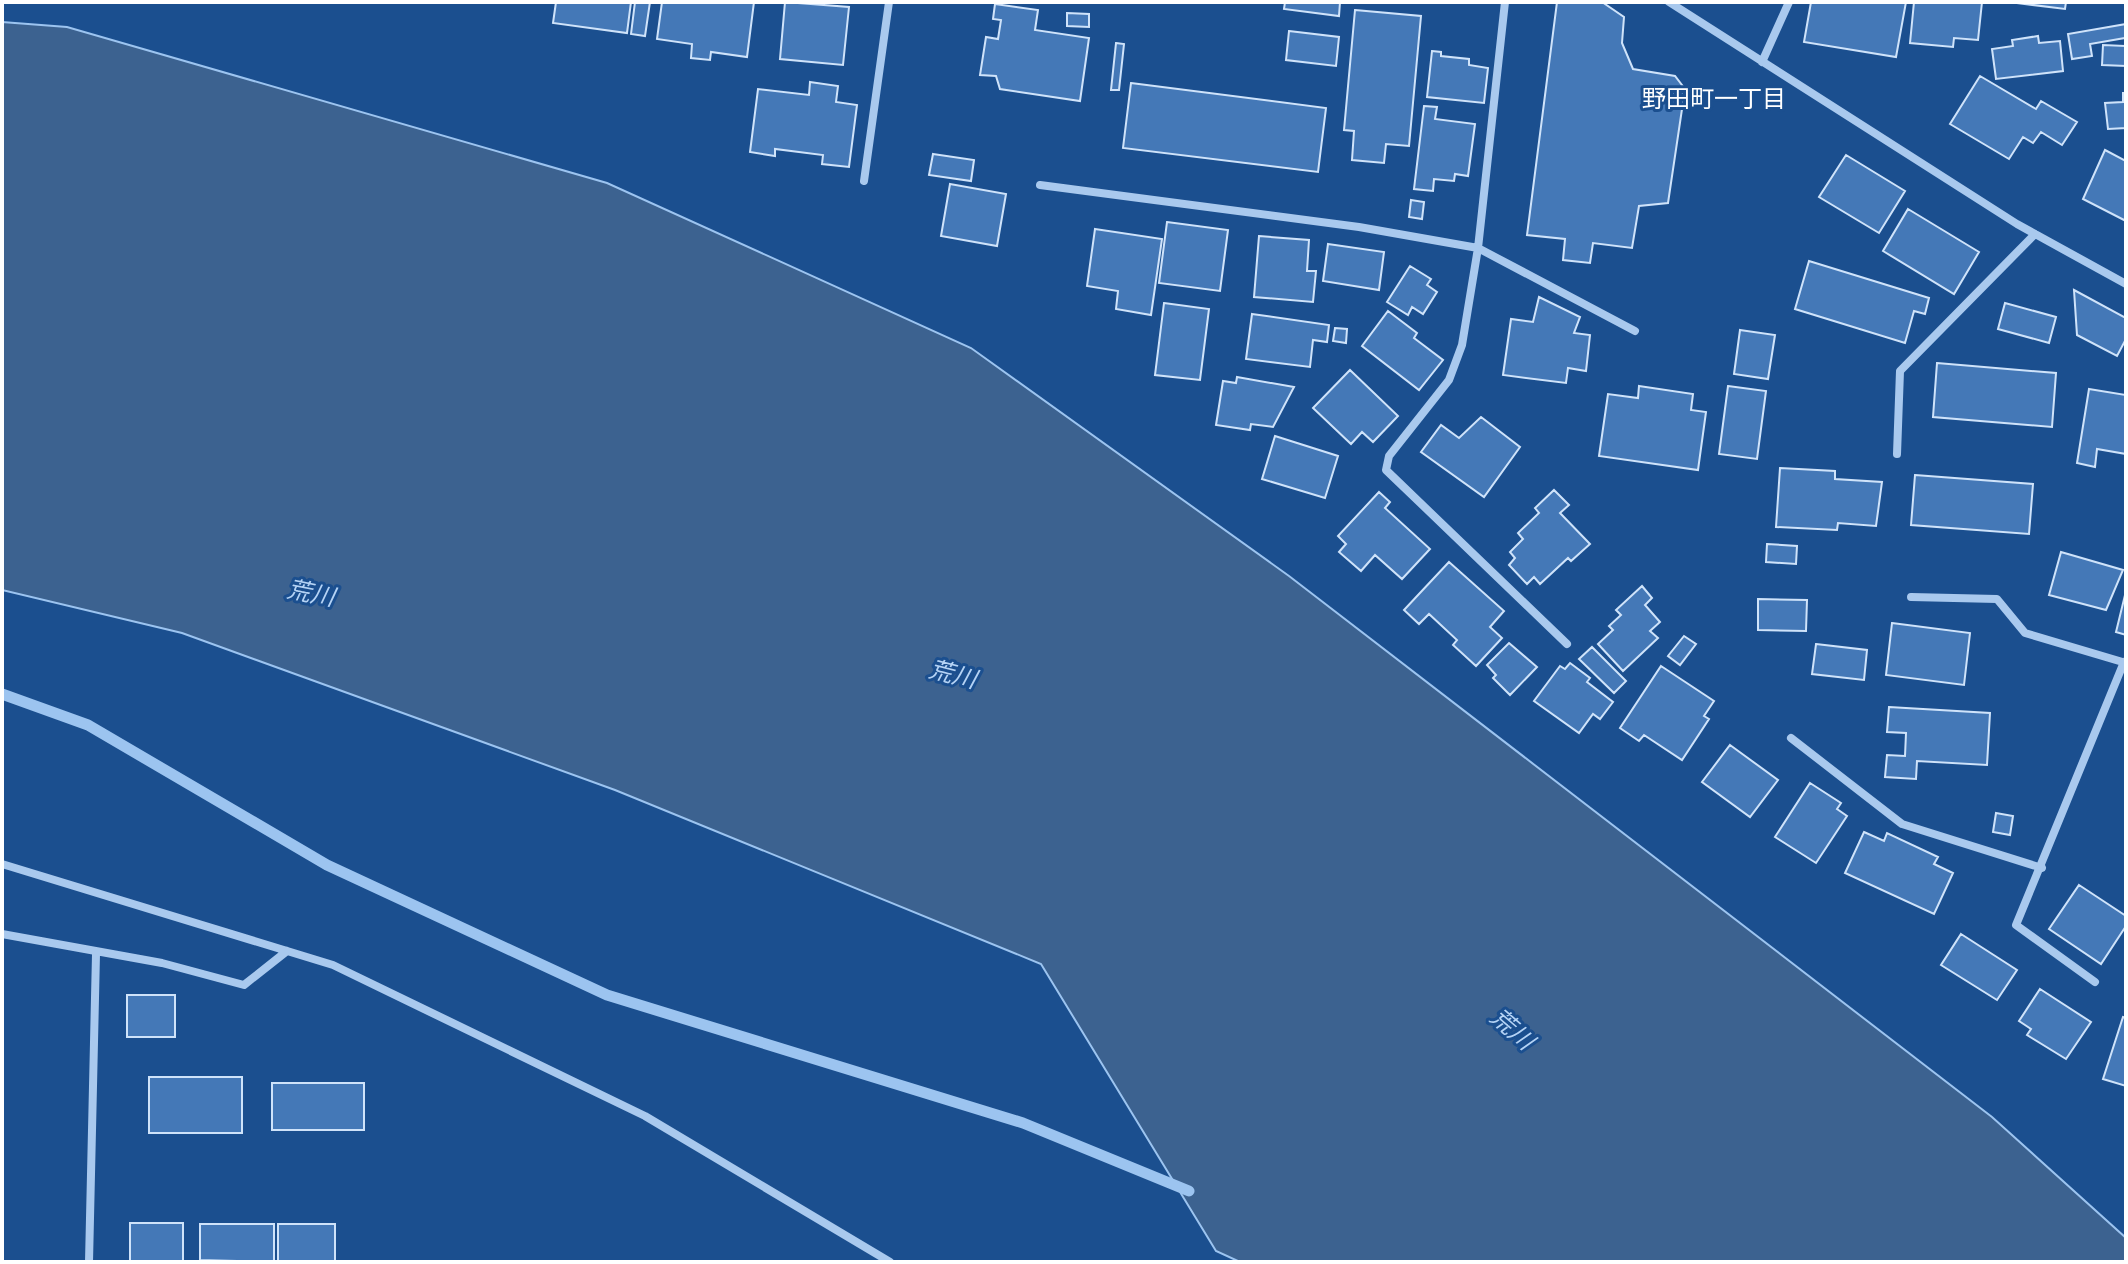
<svg xmlns="http://www.w3.org/2000/svg" width="2128" height="1264" viewBox="0 0 2128 1264" font-family="Commissioner,'Noto Sans JP',sans-serif">
  <rect width="100%" height="100%" fill="#1b4f8f"/>
  <path fill="#3c6290" stroke="#9cc4f0" stroke-width="2" d="M2 22 67 27 607 183 971 348 1289 576 1992 1117 2126 1238V1262H1240L1216 1251 1041 964 615 790 182 633 2 590Z"/>
  <g fill="none" stroke-linecap="round" stroke-linejoin="round">
    <path stroke="#9cc4f0" stroke-width="11" d="M2 694 88 725 327 865 607 995 1023 1123 1189 1191"/>
  </g>
  <path fill="#4478b7" stroke="#cfe3fa" stroke-width="2" d="M556 2H631L627 33 553 23Z
    M635 2H650L645 36 631 34Z
    M662 2H754L747 57 711 52 710 60 691 58 692 44 657 39Z
    M785 2 849 7 843 65 780 59Z
    M1285 2H1340L1339 16 1284 9Z
    M1557 2H1602L1624 17 1622 43 1633 69 1675 76 1685 89 1668 203 1639 206 1632 248 1593 243 1590 263 1563 260 1565 239 1527 235Z
    M1811 2H1906L1896 57 1804 42Z
    M1914 2H1982L1978 40 1954 38 1953 47 1910 43Z
    M2009 2H2066L2065 9Z
    M995 4 1038 10 1035 30 1089 38 1080 101 1000 89 996 76 980 75 986 37 998 39 1001 20 993 19Z
    M1355 10 1421 16 1409 146 1386 144 1384 163 1352 160 1354 131 1344 130Z
    M1067 13 1089 14V27L1067 26Z
    M2126 24V66L2102 65 2103 45 2125 46V38L2090 44 2092 56 2072 59 2068 34Z
    M1289 31 1339 37 1336 66 1286 60Z
    M2038 36 2039 43 2060 41 2063 71 1996 79 1992 49 2013 46 2012 40Z
    M1116 43 1124 44 1119 90H1111Z
    M1432 51 1441 52V56L1469 59V65L1488 68 1484 103 1427 97Z
    M1980 76 2036 109 2041 101 2077 122 2062 145 2041 132 2033 143 2023 137 2009 159 1950 124Z
    M810 82 838 86 836 102 857 105 849 167 822 164 823 155 775 149V156L750 152 758 89 809 95Z
    M1131 83 1326 108 1318 172 1123 148Z
    M2123 93H2126V128L2108 129 2105 103 2123 102Z
    M1424 106 1437 107 1435 119 1475 124 1468 176 1455 174 1454 181 1434 179 1433 191 1414 189Z
    M2105 150 2126 161V221L2083 199Z
    M933 154 974 160 971 181 929 175Z
    M1846 155 1905 191 1879 233 1819 197Z
    M950 184 1006 194 997 246 941 236Z
    M1411 200 1424 202 1422 219 1409 217Z
    M1908 209 1979 252 1954 294 1883 251Z
    M1167 222 1228 230 1220 291 1159 283Z
    M1095 229 1162 239 1151 315 1116 309 1118 291 1087 286Z
    M1259 236 1309 240 1307 271H1316L1313 302 1254 297Z
    M1328 244 1384 252 1379 290 1323 281Z
    M1809 261 1929 298 1925 314 1914 311 1905 343 1795 309Z
    M1410 266 1431 279 1427 285 1437 292 1423 314 1412 307 1408 315 1387 302Z
    M2074 290 2126 318V339L2117 356 2077 335Z
    M1539 297 1580 317 1574 333 1590 335 1586 371 1568 368 1566 383 1503 375 1511 319 1533 322Z
    M1164 303 1209 309 1200 380 1155 375Z
    M2005 303 2056 317 2049 343 1998 329Z
    M1388 311 1417 333 1414 338 1443 360 1419 390 1362 346Z
    M1252 314 1329 325 1327 342 1313 340 1310 367 1246 359Z
    M1335 328 1347 329 1346 343 1333 341Z
    M1740 330 1775 335 1768 379 1734 374Z
    M1937 363 2056 373 2052 427 1933 417Z
    M1350 370 1398 416 1373 442 1362 432 1351 444 1313 408Z
    M1237 377 1294 387 1273 427 1251 424 1250 430 1216 425 1223 381 1236 383Z
    M1639 386 1693 394 1691 410 1706 412 1698 470 1599 456 1608 394 1638 398Z
    M1728 386 1766 391 1757 459 1719 454Z
    M2089 389 2126 395V454L2097 449 2095 467 2077 463Z
    M1481 417 1520 447 1484 497 1421 452 1441 425 1459 438Z
    M1275 436 1338 456 1325 498 1262 479Z
    M1780 468 1835 471V479L1882 482 1876 526 1838 523 1837 530 1776 527Z
    M1915 475 2033 484 2029 534 1911 525Z
    M1554 490 1569 505 1560 513 1590 544 1571 561 1568 558 1540 584 1534 577 1527 584 1509 565 1515 558 1510 552 1523 539 1518 533 1539 513 1535 508Z
    M1379 492 1390 502 1385 508 1430 549 1402 579 1375 555 1361 571 1339 552 1346 544 1338 536Z
    M1767 544 1797 546 1796 564 1766 562Z
    M2061 552 2123 570 2106 610 2049 595Z
    M1449 562 1504 611 1490 627 1502 638 1476 666 1453 645 1457 640 1429 614 1419 624 1404 610Z
    M1642 586 1652 598 1645 605 1660 622 1650 631 1658 638 1623 671 1598 644 1613 630 1609 626 1621 615 1616 610Z
    M2126 591V635L2116 632Z
    M1758 599 1807 600 1806 631 1758 630Z
    M1892 623 1970 633 1964 685 1886 675Z
    M1684 636 1696 644 1680 665 1668 656Z
    M1509 643 1537 667 1510 695 1493 678 1496 675 1487 665Z
    M1816 644 1867 650 1864 680 1812 674Z
    M1592 647 1626 681 1614 693 1579 659Z
    M1570 663 1590 678 1587 682 1613 702 1600 719 1593 714 1579 733 1534 701 1560 666 1565 669Z
    M1661 666 1714 701 1704 716 1709 719 1682 760 1644 735 1639 741 1620 728Z
    M1889 707 1990 713 1987 765 1917 761 1916 779 1885 777 1887 755 1905 756 1906 733 1887 732Z
    M1730 745 1778 780 1750 817 1702 782Z
    M1810 783 1841 803 1837 809 1847 816 1816 863 1775 837Z
    M1996 813 2013 816 2010 835 1993 832Z
    M1864 832 1884 841 1887 833 1938 857 1934 864 1953 873 1934 914 1845 873Z
    M2079 885 2126 916V926L2101 964 2049 929Z
    M1961 934 2017 970 1997 1000 1941 965Z
    M2040 989 2091 1022 2066 1059 2027 1035 2031 1029 2019 1021Z
    M127 995H175V1037H127Z
    M2123 1017 2126 1018V1086L2103 1079Z
    M149 1077H242V1133H149Z
    M272 1083H364V1130H272Z
    M130 1223H183V1262H130Z
    M200 1224H274V1262L200 1260Z
    M278 1224H335V1262H278Z"/>
  <g fill="none" stroke-linecap="round" stroke-linejoin="round">
    <path stroke="#a9c9ee" stroke-width="8" d="M1505 2 1478 248 1462 345 1449 380 1389 456 1386 470 1567 644
      M1669 2 2017 224 2126 284
      M1762 62 1789 2
      M864 181 889 2
      M1040 185 1359 227 1478 248 1635 331
      M1897 454 1900 371 2035 234
      M1911 597 1997 599 2025 633 2126 663
      M1791 738 1902 824 2042 868
      M2 864 333 965 645 1116 890 1262
      M2 934 162 963 244 985 287 951
      M2095 982 2016 925 2124 662
      M89 1262 96 954"/>
  </g>
  <g text-anchor="middle" dominant-baseline="central" stroke-width="6" stroke-linejoin="round" paint-order="stroke">
    <g font-size="24" fill="#fff" stroke="#1b4f8f">
      <text x="1714" y="97">野田町一丁目</text>
    </g>
    <g font-size="24" font-style="italic" fill="#b5d3f5" stroke="#1b4f8f">
      <text transform="translate(311 592) rotate(11)">荒川</text>
      <text transform="translate(953 673) rotate(14)">荒川</text>
      <text transform="translate(1513 1028) rotate(41)">荒川</text>
    </g>
  </g>
  <rect width="2128" height="1264" fill="none" stroke="#ffffff" stroke-width="8"/>
</svg>
